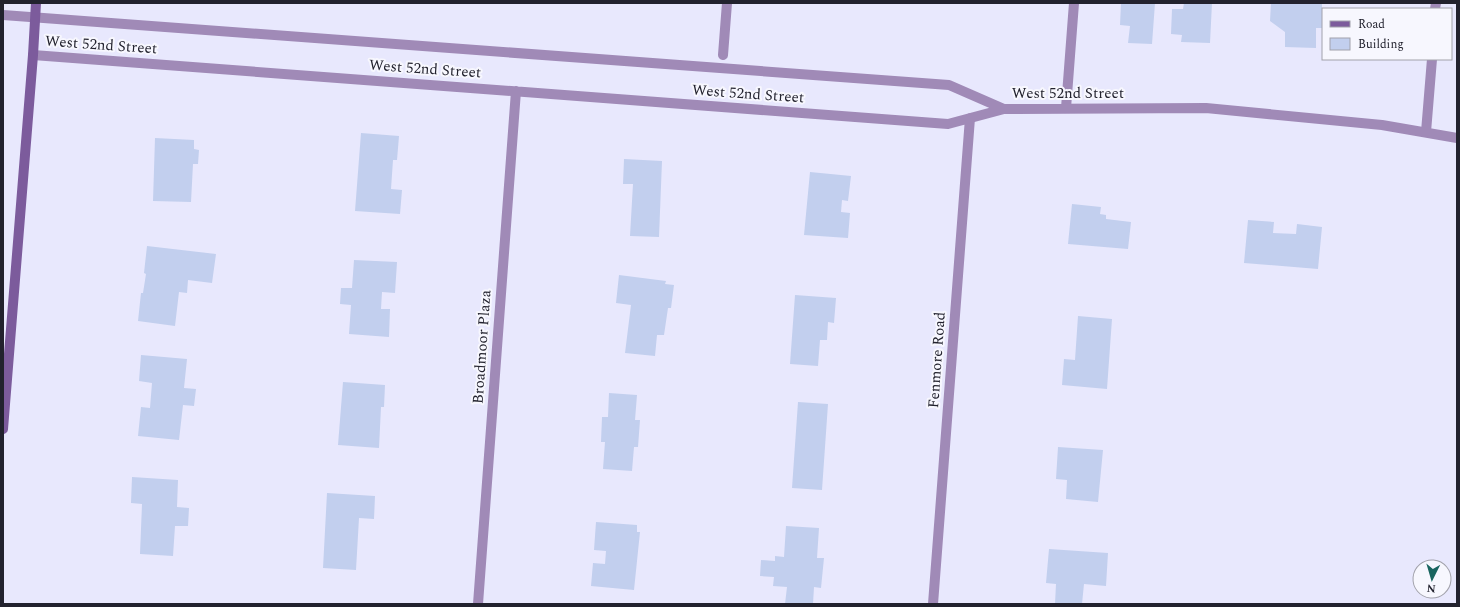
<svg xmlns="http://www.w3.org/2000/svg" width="1460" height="607" viewBox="0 0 1460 607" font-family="Spectral,serif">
  <rect width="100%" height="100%" fill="#e8e8fd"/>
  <path fill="#c2cfee" d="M1121 3H1155L1152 44 1128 43 1130 26 1120 25Z
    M1184 3H1212L1210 43 1181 42 1182 35 1171 34 1172 9H1183Z
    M1271 3H1322V28H1316V48L1285 47V32L1270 21Z
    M361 133 399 136 397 160H393L391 189 402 190 400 214 355 211Z
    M155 138 194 140V149L199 150 198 164H193L191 202 153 201Z
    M624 159 662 161 659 237 630 236 633 184H623Z
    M810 172 851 176 848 201 842 200 841 212 850 213 848 238 804 235Z
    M1072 204 1101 207 1100 214 1106 215V219L1131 222 1128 249 1068 244Z
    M1248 220 1274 222 1273 233 1296 234 1297 224 1322 227 1318 269 1244 263Z
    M147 246 216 254 212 283 188 280 187 293 179 292 175 326 138 321 141 293H143L146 274 144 273Z
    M354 260 397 262 395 293 382 292 381 309H390L389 337 349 334 351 305 340 304 341 288H352Z
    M619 275 666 281 665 284 674 285 671 308H668L664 335H657L655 356 625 353 631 305 616 303Z
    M795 295 836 298 834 323 828 322 827 340H820L818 366 790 364Z
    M1078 316 1112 319 1107 389 1062 385 1064 359 1075 360Z
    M141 355 187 359 184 388 196 389 194 406 183 405 179 440 138 436 141 407 150 408 152 383 139 381Z
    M343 382 385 385 384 407H381L379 448 338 445Z
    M609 393 637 395 635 420H640L638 447H634L632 471 603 469 605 442H601L602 417H608Z
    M798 402 828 404 822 490 792 488Z
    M1058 447 1103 450 1098 502 1066 499 1067 480 1056 479Z
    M132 477 178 480 177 507 189 508 188 526H175L173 556 140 554 142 504 131 503Z
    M327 493 375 496 374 519 359 518 356 570 323 568Z
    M596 522 637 525V532H640L634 590 591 586 593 563 605 564 606 551 594 550Z
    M786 526 819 528 817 558H824L821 588 814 587 813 604H785L787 587 773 586 774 577 760 576 761 560 775 561V556L784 557Z
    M1049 549 1108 553 1106 586 1084 584 1082 604H1055L1056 584 1046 583Z"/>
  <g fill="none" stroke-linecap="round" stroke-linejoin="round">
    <path stroke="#a08ab7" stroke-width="10" d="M1435 9 1436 3
      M3 15 949 85 1004 109
      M33 55 948 124 1004 109 1206 108 1382 125 1457 138
      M723 55 727 3
      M1066 108 1074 3
      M1426 132 1432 59
      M478 604 516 91
      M933 604 970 118"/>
    <path stroke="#7c5b9c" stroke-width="10" d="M3 429 33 55 36 3"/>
  </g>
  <g text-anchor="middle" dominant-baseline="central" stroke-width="4" stroke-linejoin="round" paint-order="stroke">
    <g font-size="15" fill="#22222e" stroke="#f7f7fe">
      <text transform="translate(101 45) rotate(4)">West 52nd Street</text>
      <text transform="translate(425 69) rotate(4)">West 52nd Street</text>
      <text x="1068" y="93">West 52nd Street</text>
      <text transform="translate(748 94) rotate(4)">West 52nd Street</text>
      <text transform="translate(482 347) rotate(-86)">Broadmoor Plaza</text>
      <text transform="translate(937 360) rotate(-86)">Fenmore Road</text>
    </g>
  </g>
  <rect width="1460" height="607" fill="none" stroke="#22222e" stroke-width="8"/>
  <rect x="1322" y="8" width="130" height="52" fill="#f7f7fe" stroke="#a2a2ab"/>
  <rect x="1330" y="21" width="20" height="6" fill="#7c5b9c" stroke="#a2a2ab"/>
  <text x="1358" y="28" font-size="12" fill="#22222e">Road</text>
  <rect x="1330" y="38" width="20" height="12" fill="#c2cfee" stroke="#a2a2ab"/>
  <text x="1358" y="48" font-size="12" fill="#22222e">Building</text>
  <g transform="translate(1432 579) rotate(185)"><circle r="19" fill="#f7f7fe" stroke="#a2a2ab"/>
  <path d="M0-3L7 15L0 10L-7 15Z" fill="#19655f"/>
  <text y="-6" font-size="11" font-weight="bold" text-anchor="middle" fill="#22222e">N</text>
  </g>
</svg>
